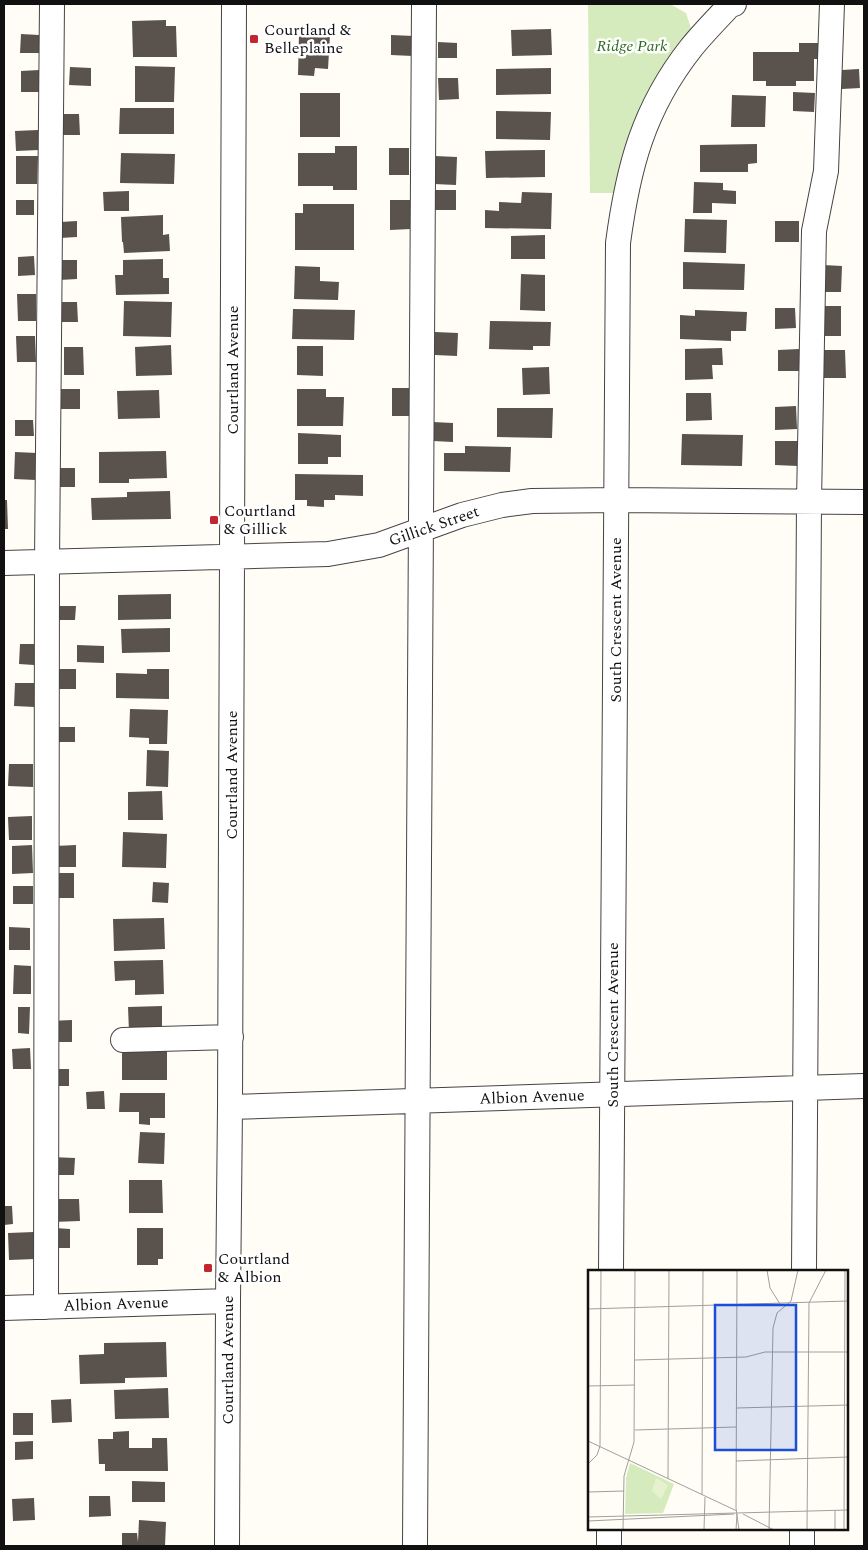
<svg xmlns="http://www.w3.org/2000/svg" width="868" height="1550" viewBox="0 0 868 1550" font-family="Spectral,serif">
  <rect width="100%" height="100%" fill="#fffdf5"/>
  <path fill="#d5ebbd" d="M588 4H670L686 13 691 28 648 102 622 155 615 193H590Z"/>
  <path fill="#5a524d" d="M166 20V26H176L177 57H133L132 21Z
    M551 29 552 55 512 56 511 30Z
    M21 34 39 35V53H20Z
    M299 34 330 35 328 69 315 68 314 76 298 75Z
    M391 35 414 36 413 56 391 55Z
    M438 42 457 43V58H438Z
    M799 43H820V59H814V81H796V86H766V81H753V52H799Z
    M135 66 175 67 174 102H135Z
    M70 67 91 68V86L69 85Z
    M551 68V94L496 95V69Z
    M859 69 860 88 842 89V70Z
    M39 70V92H21V71Z
    M438 78H458L459 99 439 100Z
    M793 92 815 93 814 112 793 111Z
    M300 93H340V137H300Z
    M732 95 766 96 765 127H731Z
    M120 108H174V134H119Z
    M496 111 551 112 550 140 496 139Z
    M60 114H79L80 135H60Z
    M38 130 39 150 16 151 15 131Z
    M757 144V163L748 164V172H700V145Z
    M335 146H357V190H333V186H298V153H335Z
    M389 148H409V175H389Z
    M545 150V177L486 178 485 151Z
    M121 153 175 154 174 184 120 183Z
    M16 156H38L37 184H16Z
    M435 156 457 157 456 185 434 184Z
    M694 182 723 183V190L736 191V204L712 203V213H693Z
    M435 190H456V210H435Z
    M129 191V211H104L103 192Z
    M522 192 552 193 551 229 485 228V210L499 211V202L521 203Z
    M16 200H34V215H16Z
    M390 200H411V229L390 230Z
    M303 204H354V250H295V213H303Z
    M163 215V235L169 234 170 251 124 253 123 242H122L121 217Z
    M685 219 727 220 726 253 684 252Z
    M77 221V237L60 238V222Z
    M775 221H799V242H775Z
    M545 235V259H511V236Z
    M34 256 35 275 18 276V257Z
    M163 259V278H169V294L116 295 115 275H123V260Z
    M59 260H77V279L59 280Z
    M683 262 745 264 744 290 683 289Z
    M823 265 842 266 841 292H823Z
    M295 266 320 267V281L339 282 338 300 294 299Z
    M521 274 545 275V311L520 310Z
    M17 294H36V321H18Z
    M124 301 172 302 171 337 123 336Z
    M58 302H77L78 322H59Z
    M820 306H841V336H820Z
    M775 308H795L796 328 775 329Z
    M293 309 355 310 354 340 292 339Z
    M695 310 747 312 746 331H731V341L680 339V315L695 316Z
    M490 321 551 322 550 346H533V350L489 349Z
    M435 332 458 333 457 356 435 355Z
    M16 336H35L36 362H17Z
    M171 345 172 375 136 376 135 347Z
    M297 346H323V376L297 375Z
    M64 347H83L84 375H64Z
    M722 348 723 365H712L713 379 685 380V349Z
    M799 349V371H778V350Z
    M824 350H845L846 378H824Z
    M549 367 550 394 523 395 522 368Z
    M392 388H409V416H392Z
    M61 389H80V409H61Z
    M297 389H326V397H344L343 426H297Z
    M159 390 160 418 118 419 117 391Z
    M686 393H711L712 420 686 421Z
    M796 406 797 429 775 430V407Z
    M497 408H553L552 438 497 437Z
    M15 420H33L34 436H15Z
    M433 422 453 423V442L433 441Z
    M298 433 341 435V457H328V464H298Z
    M682 434 743 435 742 466 681 465Z
    M775 441H798V466L775 465Z
    M465 446 511 447 510 472 444 471V453H465Z
    M166 451 167 478 129 479V483H99V452Z
    M15 452 37 453 36 480 14 479Z
    M57 468H75V487H57Z
    M295 474 363 475V496L335 495V500H324V507L307 506V500H295Z
    M170 491 171 519 92 520 91 498 127 497V492Z
    M4 500H7L8 529H4Z
    M171 594V619L118 620V595Z
    M57 606H76L75 620H57Z
    M170 628V652L122 653 121 629Z
    M20 644H34V665L19 664Z
    M77 645 104 646V663L77 662Z
    M55 669H76V689H55Z
    M147 669H169V699L116 698V673L147 674Z
    M15 683H35V707L14 706Z
    M130 709 168 710 167 744H149V738L129 737Z
    M53 727H75V742H53Z
    M147 750 169 751 168 787 146 786Z
    M9 764H33V787L8 786Z
    M162 791 163 820H128V792Z
    M32 816V840H9L8 817Z
    M123 832 167 834 166 868 122 867Z
    M32 845 33 873 12 874V846Z
    M76 845V867H55V846Z
    M55 873H74V898H55Z
    M153 882 169 883 168 903 152 902Z
    M13 886H33V904H13Z
    M164 918 165 949 114 951 113 919Z
    M9 927 30 928V950H9Z
    M163 960 164 994 135 995V980L115 981 114 961Z
    M14 965 31 966V994H13Z
    M162 1006V1031L129 1032 128 1007Z
    M18 1007H30L29 1034 18 1033Z
    M72 1020V1042H50L49 1021Z
    M167 1045V1080H122V1046Z
    M30 1048 31 1069H13L12 1049Z
    M50 1069H69V1086H49Z
    M104 1091 105 1109H87L86 1092Z
    M120 1093H165V1118H150V1125L139 1124V1112H119Z
    M140 1132 165 1133 164 1164 138 1163Z
    M51 1157 75 1158 74 1175H51Z
    M129 1180H162L163 1213H129Z
    M52 1199H79L80 1221 53 1222Z
    M4 1206H12L13 1224 4 1225Z
    M55 1228 70 1229V1248H54Z
    M137 1228H163V1259H158V1265H137Z
    M34 1232 35 1259 9 1260 8 1233Z
    M166 1342 167 1377 125 1378V1383L80 1384 79 1355 104 1354V1343Z
    M168 1388 169 1418 115 1419 114 1390Z
    M71 1399 72 1422 52 1423 51 1400Z
    M13 1413H33V1435H13Z
    M129 1431V1448H152V1438H167L168 1471H105V1464H99L98 1439H113V1432Z
    M33 1441V1459L15 1460V1442Z
    M132 1481 165 1482V1502H132Z
    M89 1496H110L111 1516 89 1517Z
    M34 1498 35 1520 13 1521 12 1499Z
    M139 1520 166 1522 165 1546H122V1533H137L138 1542Z"/>
  <g fill="none" stroke-linecap="round" stroke-linejoin="round">
    <defs>
      <path id="minor" d="M4 563 328 554 379 545 462 515 502 505 532 501 617 500 864 502
        M123 1040 231 1037
        M230 1107 864 1086
        M611 1271 618 243C628 168 643 109 691 48 703 33 717 19 730 5L734 4
        M804 1271 809 502 814 231 826 171 832 4
        M46 1307 47 562 52 4
        M4 1308 228 1301
        M227 1546 228 1301 230 1107 234 4
        M415 1546 424 4
        M609 1546V1529
        M802 1546V1529"/>
    </defs>
    <use href="#minor" stroke="#444" stroke-width="26"/>
    <use href="#minor" stroke="#fff" stroke-width="24"/>
  </g>
  <g fill="#c4262e" stroke="#fff" stroke-width="2">
    <rect x="249" y="34" width="10" height="10" rx="2.5"/>
    <rect x="209" y="515" width="10" height="10" rx="2.5"/>
    <rect x="203" y="1263" width="10" height="10" rx="2.5"/>
  </g>
  <g text-anchor="middle" dominant-baseline="central" stroke-width="5" stroke-linejoin="round" paint-order="stroke">
    <g font-size="16" fill="#111" stroke="#fff" text-anchor="start">
      <text x="264" y="30">Courtland &amp;<tspan x="264" dy="18">Belleplaine</tspan></text>
      <text x="224" y="511">Courtland<tspan x="224" dy="18">&amp; Gillick</tspan></text>
      <text x="218" y="1259">Courtland<tspan x="218" dy="18">&amp; Albion</tspan></text>
    </g>
    <g font-size="16" font-style="italic" fill="#2f6b1f" stroke="#fff">
      <text x="632" y="46">Ridge Park</text>
    </g>
    <g font-size="16" fill="#111" stroke="#fff">
      <text transform="translate(233 370) rotate(-90)">Courtland Avenue</text>
      <text transform="translate(434 526) rotate(-19)">Gillick Street</text>
      <text transform="translate(616 620) rotate(-90)">South Crescent Avenue</text>
      <text transform="translate(232 775) rotate(-90)">Courtland Avenue</text>
      <text transform="translate(613 1025) rotate(-90)">South Crescent Avenue</text>
      <text transform="translate(532 1097) rotate(-2)">Albion Avenue</text>
      <text transform="translate(116 1304) rotate(-2)">Albion Avenue</text>
      <text transform="translate(228 1360) rotate(-90)">Courtland Avenue</text>
    </g>
  </g>
  <g transform="translate(588 1270)">
    <rect width="260" height="260" fill="#fffdf5"/>
    <path d="M42 193 86 214 75 243 37 244 38 208Z" fill="#d5ebbd"/>
    <path d="M68 208 80 215 73 229 64 221Z" fill="#e6f2cf"/>
    <path fill="none" stroke="#a09f9a" stroke-width="1" d="M149 0 148 238 151 260M179 0 182 18 192 34M0 39 260 31M47 90 158 87 177 82H260M0 116 47 115M149 138 260 135M47 160 148 157M0 171 149 241M148 191 260 187M0 194 9 185 12 176 13 0M80 209 81 0M0 222 36 221M114 225 115 0M155 244 186 260M0 247 260 240M0 251 146 244M35 260 36 206 46 172 47 0M116 260 117 227M148 260 149 244M181 260 185 58 189 43 203 31 210 0M219 260 221 33 238 0M247 260V240M256 260 257 0"/>
    <path fill="#1d4ed8" fill-opacity="0.15" stroke="#1d4ed8" stroke-width="2.5" d="M127 35H208V180H127Z"/>
    <rect width="260" height="260" fill="none" stroke="#111" stroke-width="2.5"/>
  </g>
  <rect width="868" height="1550" fill="none" stroke="#111111" stroke-width="10"/>
</svg>
